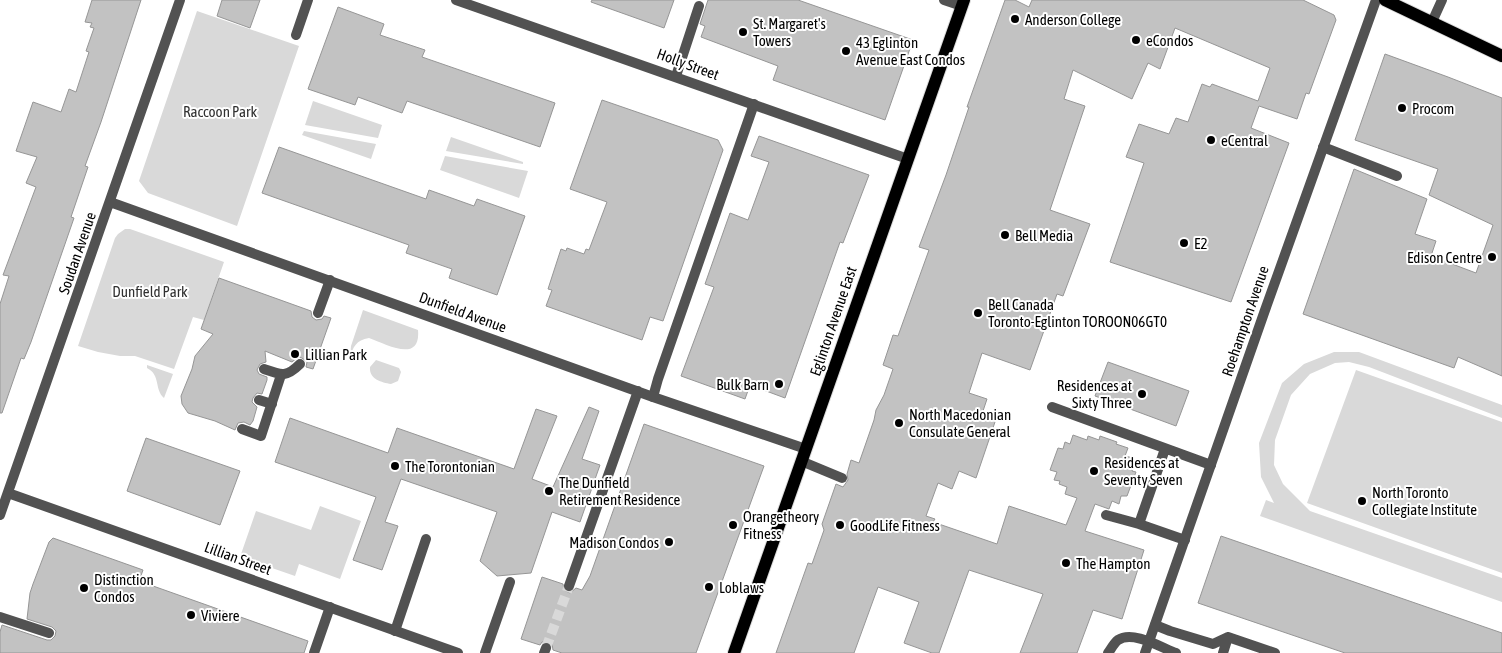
<svg xmlns="http://www.w3.org/2000/svg" width="1502" height="653" viewBox="0 0 1502 653" font-family="'Asap Condensed',sans-serif">
  <rect width="100%" height="100%" fill="#fff"/>
  <path fill="#d9d9d9" d="M197 11 299 46 237 226 148 193 139 181Z
    M313 101 382 125 378 138 305 125Z
    M304 131 376 144 371 159 302 135Z
    M451 137 523 162V164L446 151Z
    M445 156 528 171 519 198 440 170Z
    M125 229H130L224 262 204 320 193 317 174 369 135 356H120L98 352 78 346 115 238 118 234Z
    M363 310 418 330C421 364 386 344 369 338 356 340 353 347 350 358L351 346Z
    M1334 352H1359L1502 405V418L1369 367 1349 362 1335 363 1310 374 1291 395 1275 440 1274 465 1283 484 1310 511 1502 578V602L1260 516 1266 500 1274 503 1261 477 1259 443 1282 383 1304 364Z
    M376 360 399 368 401 372 398 381 391 384C381 382 369 379 370 367Z
    M147 365 173 374 164 398C154 389 161 375 147 368Z
    M1356 370 1502 422V573L1307 503Z
    M320 506 361 521 340 579 299 564 295 576 240 557 256 511 311 530Z"/>
  <path fill="#c2c2c2" stroke="#969696" d="M92 0H141L101 122 85 166 88 167 71 217 74 218 31 342 24 359 21 358 2 413H0V304L9 276 3 275 36 187 26 183 37 157 16 151 33 102 61 112 69 89 76 92 89 52 86 51 94 28 90 27 92 23 85 22Z
    M222 0H260L250 28 217 16Z
    M592 0H674L664 28 591 2Z
    M708 0H798L913 40 885 120 773 80 778 66 701 37 705 26 700 24Z
    M1005 0H1015L1029 7 1032 0H1303L1334 15 1336 20 1309 94 1306 93 1297 119 1259 106 1251 128 1289 143 1231 302 1110 262 1144 163 1126 157 1139 124 1169 134 1176 118 1188 122 1202 84 1210 87 1212 84 1258 101 1270 68 1175 28 1160 69 1148 63 1132 99 1073 70 1064 99 1085 106 1050 210 1090 224 1063 296 1057 294 1030 370 982 353 969 393 987 399 982 414 996 419 976 478 959 471 952 489 938 483 926 516 935 519 933 522 997 544 1009 506 1066 525 1077 498 1065 494 1067 487 1059 484 1060 481 1054 480 1057 472 1050 470 1058 448 1063 449 1065 442 1070 444 1073 435 1087 440 1088 436 1099 440 1100 436 1117 442 1116 444 1128 448 1125 456 1133 458 1131 463 1134 464 1132 471 1136 472 1127 496H1121L1119 504 1112 501 1109 509 1095 504 1085 531 1144 550 1122 619 1093 610 1077 653H1020L1043 594 969 570 939 653H932L904 643 919 602 878 587 854 653H776L808 563 812 564 824 530 822 524 836 484 843 487 848 480 847 474 851 460 859 463 874 420 876 410 884 395 893 369 883 365 893 335 898 336 929 250 919 247 946 175 969 107H967Z
    M338 7 384 24 380 35 425 50 422 57 555 103 540 147 407 101 402 113 358 97 355 105 308 89Z
    M1385 54 1448 77 1502 98V376L1458 357 1454 368 1303 314 1354 169 1427 199 1415 234 1436 241 1431 256 1476 273 1493 225 1429 195 1438 169 1355 140Z
    M602 100 718 140 723 150 663 321 650 317 642 340 546 306 552 290 548 289 561 249 566 251 567 248 584 254 586 249 589 250 607 202 570 189Z
    M759 136 869 175 843 243 840 242 785 398 750 385 745 399 681 376 714 287 705 284 730 213 748 220 769 162 751 156Z
    M279 147 426 199 429 190 474 206 477 199 525 216 497 295 449 278 452 269 406 253 409 245 262 193Z
    M219 278 311 311 312 317 316 320 322 319 324 316 331 318 313 369 306 367 307 362 302 358 298 357 292 362 265 351 266 362 260 364 257 370 259 374 267 377V380L262 394 257 393 253 398 252 402 257 407 253 421 250 425 244 422 238 423 235 430 215 421 188 413 182 404 181 396 192 369 195 356 213 334 201 329Z
    M1108 362 1189 391 1176 426 1095 396Z
    M589 407 599 411 582 459 600 465 580 522 552 512 531 573 497 576 480 561 497 512 401 479 385 522 398 526 382 570 353 560 376 497 275 462 290 418 388 453 397 428 514 469 536 409 557 416 532 479 553 487Z
    M644 424 764 466 696 653H562L553 650 552 644 548 642H542L540 645 521 639 542 577 563 584 564 590 570 593 576 588 582 590 590 576Z
    M146 438 240 471 220 525 127 491Z
    M1221 536 1502 633V653H1345L1198 603Z
    M53 538 143 570 139 581 308 641 304 653H0V632L2 625 47 640H51L55 636 56 631 52 627 27 619 30 593 33 584 49 542Z"/>
  <g fill="none" stroke-linecap="round" stroke-linejoin="round">
    <path stroke="#d9d9d9" stroke-width="10" stroke-dasharray="10 5" stroke-linecap="butt" d="M546 648 569 586"/>
    <defs>
      <path id="primary" d="M1385 0 1502 56
        M734 653 964 0"/>
    </defs>
    <use href="#primary" stroke="#dbdbdb" stroke-width="14"/>
    <path stroke="#525252" stroke-width="10" d="M944 0 962 6
      M296 35 308 0
      M676 76 699 6
      M1323 147 1397 176
      M318 313 330 280
      M264 369C281 375 286 378 300 364
      M653 397 658 379 754 104
      M259 400 272 404
      M1052 407 1211 465
      M242 429 261 436 281 375
      M1165 449 1139 524 1185 540
      M801 461 842 478
      M1106 515 1139 524
      M0 617 49 633
      M1155 625 1170 631 1213 644 1228 637 1275 653
      M395 631 426 539
      M314 653 330 607
      M485 653 510 582
      M1108 653C1111 649 1114 643 1118 640 1133 630 1162 648 1176 653
      M1223 653 1228 637"/>
    <path stroke="#525252" stroke-width="10" d="M456 0 908 159
      M1432 22 1442 0
      M110 202 653 397 806 449
      M8 493 458 653
      M0 515 180 0
      M569 586 638 391
      M544 653 546 648
      M1145 653 1264 313 1376 0"/>
    <use href="#primary" stroke="#000" stroke-width="12"/>
  </g>
  <g fill="#000" stroke="#fff" stroke-width="2">
    <circle cx="1015" cy="19" r="5"/>
    <circle cx="743" cy="32" r="5"/>
    <circle cx="1136" cy="40" r="5"/>
    <circle cx="846" cy="51" r="5"/>
    <circle cx="1402" cy="108" r="5"/>
    <circle cx="1211" cy="140" r="5"/>
    <circle cx="1005" cy="235" r="5"/>
    <circle cx="1184" cy="243" r="5"/>
    <circle cx="1492" cy="257" r="5"/>
    <circle cx="978" cy="313" r="5"/>
    <circle cx="295" cy="354" r="5"/>
    <circle cx="779" cy="384" r="5"/>
    <circle cx="1142" cy="394" r="5"/>
    <circle cx="899" cy="423" r="5"/>
    <circle cx="395" cy="466" r="5"/>
    <circle cx="1094" cy="471" r="5"/>
    <circle cx="549" cy="491" r="5"/>
    <circle cx="1362" cy="501" r="5"/>
    <circle cx="733" cy="525" r="5"/>
    <circle cx="840" cy="525" r="5"/>
    <circle cx="669" cy="542" r="5"/>
    <circle cx="1066" cy="563" r="5"/>
    <circle cx="709" cy="587" r="5"/>
    <circle cx="84" cy="588" r="5"/>
    <circle cx="191" cy="615" r="5"/>
  </g>
  <g text-anchor="middle" dominant-baseline="central" stroke-width="4" stroke-linejoin="round" paint-order="stroke">
    <g font-size="15" fill="#000" stroke="#fff" text-anchor="start">
      <text x="1025" y="19">Anderson College</text>
      <text x="753" y="23">St. Margaret's<tspan x="753" dy="17">Towers</tspan></text>
      <text x="1146" y="40">eCondos</text>
      <text x="856" y="42">43 Eglinton<tspan x="856" dy="17">Avenue East Condos</tspan></text>
      <text x="1412" y="108">Procom</text>
      <text x="1221" y="140">eCentral</text>
      <text x="1015" y="235">Bell Media</text>
      <text x="1194" y="243">E2</text>
      <text x="1482" y="257" text-anchor="end">Edison Centre</text>
      <text x="988" y="304">Bell Canada<tspan x="988" dy="17">Toronto-Eglinton TOROON06GT0</tspan></text>
      <text x="305" y="354">Lillian Park</text>
      <text x="769" y="384" text-anchor="end">Bulk Barn</text>
      <text x="1132" y="385" text-anchor="end">Residences at<tspan x="1132" dy="17">Sixty Three</tspan></text>
      <text x="909" y="414">North Macedonian<tspan x="909" dy="17">Consulate General</tspan></text>
      <text x="1104" y="462">Residences at<tspan x="1104" dy="17">Seventy Seven</tspan></text>
      <text x="405" y="466">The Torontonian</text>
      <text x="559" y="482">The Dunfield<tspan x="559" dy="17">Retirement Residence</tspan></text>
      <text x="1372" y="492">North Toronto<tspan x="1372" dy="17">Collegiate Institute</tspan></text>
      <text x="743" y="516">Orangetheory<tspan x="743" dy="17">Fitness</tspan></text>
      <text x="850" y="525">GoodLife Fitness</text>
      <text x="659" y="542" text-anchor="end">Madison Condos</text>
      <text x="1076" y="563">The Hampton</text>
      <text x="94" y="579">Distinction<tspan x="94" dy="17">Condos</tspan></text>
      <text x="719" y="587">Loblaws</text>
      <text x="201" y="615">Viviere</text>
    </g>
    <g font-size="15" fill="#000" stroke="#fff">
      <text transform="translate(688 64) rotate(20)">Holly Street</text>
      <text transform="translate(77 253) rotate(-71)">Soudan Avenue</text>
      <text transform="translate(463 312) rotate(20)">Dunfield Avenue</text>
      <text transform="translate(833 321) rotate(-71)">Eglinton Avenue East</text>
      <text transform="translate(1245 321) rotate(-71)">Roehampton Avenue</text>
      <text transform="translate(238 558) rotate(20)">Lillian Street</text>
    </g>
    <g font-size="15" fill="#303030" stroke="#fff">
      <text x="220" y="111">Raccoon Park</text>
      <text x="150" y="291">Dunfield Park</text>
    </g>
  </g>
</svg>
